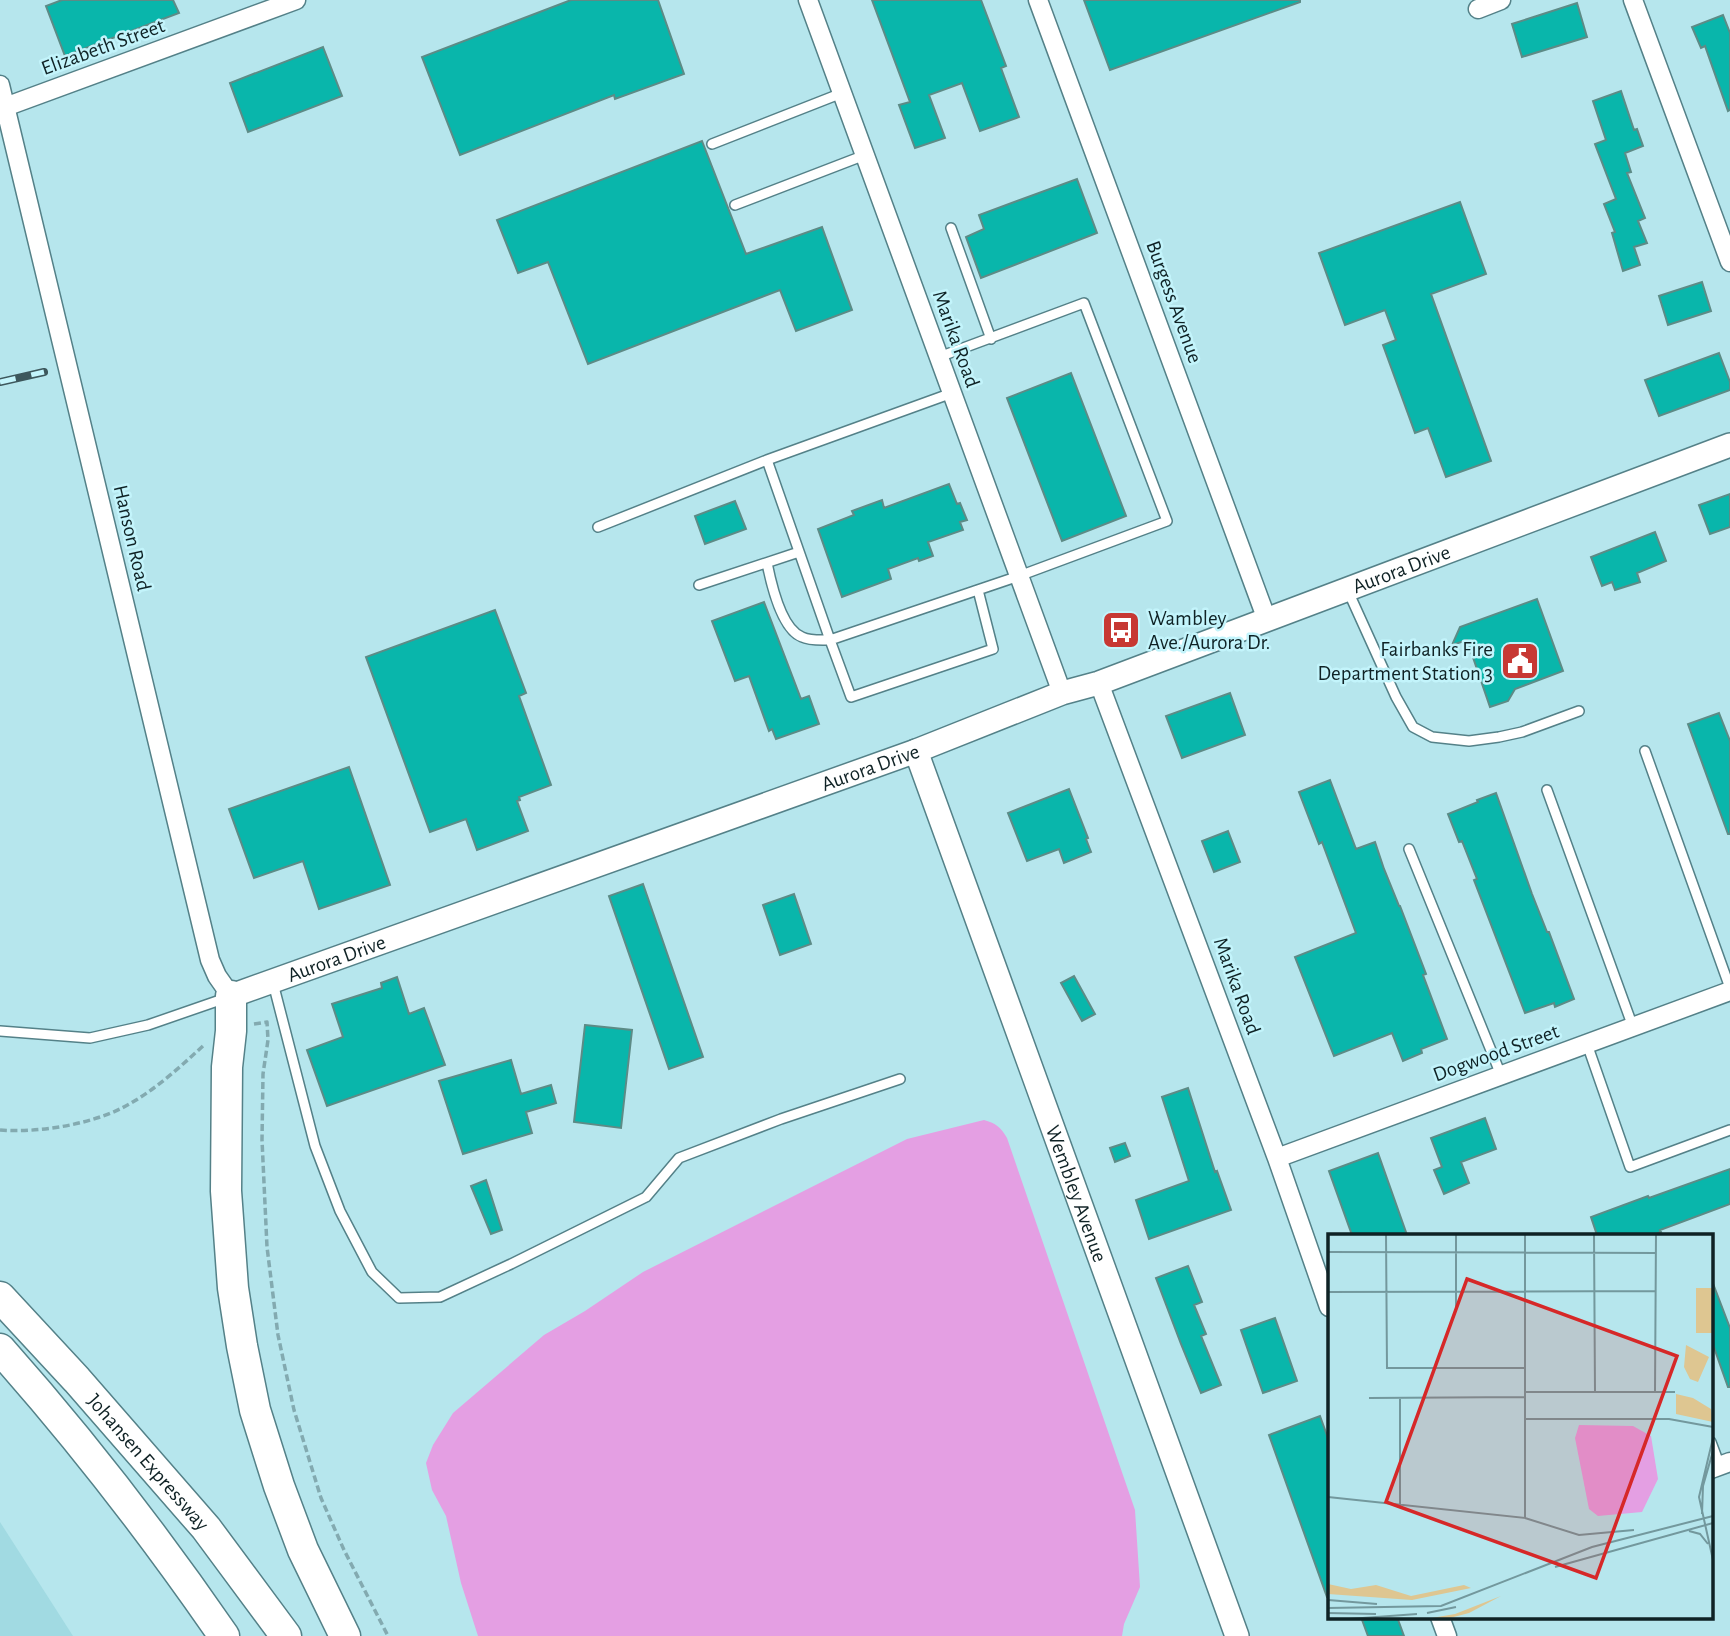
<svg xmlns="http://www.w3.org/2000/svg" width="1730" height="1636" viewBox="0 0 1730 1636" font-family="'Alegreya Sans',sans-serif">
  <rect width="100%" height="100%" fill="#b6e6ed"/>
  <path fill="#a1dae2" d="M0 1522 73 1636H0Z"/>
  <path fill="#e49fe3" d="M984 1120C995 1123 1001 1127 1007 1138L1135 1510 1140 1587 1124 1624 1122 1636H478L461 1583 446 1516 432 1490 426 1463 433 1445 453 1413 544 1335 585 1311 643 1272 907 1139Z"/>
  <path fill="#09b6ab" stroke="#5d8b86" stroke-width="2" d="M62 0H173L179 13 65 56 46 6Z
    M571 0H658L684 74 615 99 614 95 460 155 422 57Z
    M872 0H981L1006 66 1001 68 1019 117 980 131 962 83 929 95 945 138 915 148 899 105 910 102Z
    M1084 0H1300V2L1110 70Z
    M1577 3 1587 37 1522 57 1512 24Z
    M1723 15 1730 33V110L1728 111 1705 46 1701 48 1692 27Z
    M323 47 342 96 248 132 230 83Z
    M1621 91 1634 130 1637 129 1643 146 1625 153 1631 172 1627 173 1645 218 1638 221 1647 243 1634 247 1640 265 1623 271 1612 233 1615 232 1604 204 1616 199 1595 144 1606 140 1593 101Z
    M702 141 746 254 822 227 852 310 796 331 780 290 588 364 548 262 518 273 497 220Z
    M1077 179 1097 233 981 278 966 237 984 229 979 215Z
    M1460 202 1486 274 1431 294 1491 461 1446 477 1428 428 1415 433 1383 345 1396 340 1385 310 1345 325 1319 253Z
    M1702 282 1711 311 1668 325 1659 296Z
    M1719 353 1730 382V390L1659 416 1645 380Z
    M1071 373 1126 516 1062 541 1007 398Z
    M949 484 957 504 960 503 967 520 960 522 963 530 928 542 933 556 919 561 918 558 888 569 891 579 842 597 818 529 854 515 852 511 882 500 884 508Z
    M1730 494V527L1710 534 1699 505Z
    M735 501 746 529 705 544 695 516Z
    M1655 532 1666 561 1637 573 1640 582 1615 590 1612 582 1602 586 1591 557Z
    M1537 599 1563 671 1515 689 1508 701 1490 707 1467 640 1452 645 1460 627Z
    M764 602 801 699 809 696 819 724 776 739 772 729 769 731 749 676 735 681 712 621Z
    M495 610 526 693 519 696 551 785 519 797 520 800 517 801 528 831 477 850 466 819 430 832 366 657Z
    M1230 693 1245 735 1182 758 1166 716Z
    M1719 713 1730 741V834H1728L1688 724Z
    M349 767 390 885 319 909 303 861 254 878 229 809Z
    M1330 780 1356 849 1375 842 1384 869 1399 906H1400L1426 974 1423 975 1447 1039 1421 1049 1422 1053 1403 1061 1392 1033 1334 1056 1295 957 1356 933 1322 842 1319 844 1299 792Z
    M1069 789 1088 838 1086 839 1091 852 1064 863 1059 849 1027 861 1008 813Z
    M1496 793 1532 894 1547 932H1549L1574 999 1555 1007 1554 1003 1525 1013 1474 880 1477 879 1462 841 1459 842 1448 814 1478 802 1477 800Z
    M1228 831 1240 862 1214 872 1202 841Z
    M643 884 703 1057 669 1069 609 896Z
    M794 894 811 944 780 955 763 905Z
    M1074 976 1095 1014 1082 1021 1061 983Z
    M397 977 409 1014 424 1008 445 1065 327 1106 307 1050 343 1037 332 1004 382 988 381 983Z
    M585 1025 632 1030 621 1128 574 1122Z
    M511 1060 521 1094 551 1085 556 1103 526 1112 532 1133 463 1154 439 1081Z
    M1188 1088 1215 1172 1217 1171 1231 1210 1149 1239 1136 1200 1189 1181 1162 1097Z
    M1485 1118 1496 1149 1461 1162 1469 1183 1444 1194 1434 1170 1442 1167 1431 1138Z
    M1125 1143 1130 1156 1115 1162 1110 1148Z
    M1378 1153 1407 1235H1352L1329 1171Z
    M1730 1169V1204L1660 1230 1661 1232 1652 1235H1597L1591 1217 1648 1196 1649 1198Z
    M486 1180 502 1230 491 1234 471 1186Z
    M1188 1266 1202 1302 1194 1305 1206 1334 1201 1336 1221 1385 1201 1393 1181 1344 1156 1278Z
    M1711 1281H1712L1730 1328V1387H1728L1711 1339Z
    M1275 1318 1297 1381 1263 1393 1241 1330Z
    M1320 1416 1329 1441V1597H1327L1269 1435Z
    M1361 1617H1397L1404 1636H1368Z"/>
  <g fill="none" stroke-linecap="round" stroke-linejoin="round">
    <defs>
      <path id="service" d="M712 144 842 93
        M735 205 865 155
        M951 228 991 339
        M767 460 952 393
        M598 527 767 460 830 640 1019 576 1167 521 1084 303 939 357
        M767 563C771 583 781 629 802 637 810 641 821 640 830 640L851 697 993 649 978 590
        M699 585 799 552
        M1348 591 1396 697 1413 727 1432 737 1469 741 1499 737 1522 732 1579 711
        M1645 751 1730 988
        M1547 790 1633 1027
        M1409 849 1501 1075
        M273 983 315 1146 340 1211 372 1272 399 1298 440 1297 511 1264 646 1197 679 1158 781 1119 900 1079
        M0 1031 90 1038 148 1025 226 998
        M1587 1044 1630 1167 1730 1130
        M1711 1442 1720 1466"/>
      <path id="minor" d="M808 0 1062 693
        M1038 0 1267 620
        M1633 0 1730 262
        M1478 9 1501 0
        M0 85 210 960 217 976 231 996
        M5 107 296 0
        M1099 683 1277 1158 1329 1307
        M1277 1158 1730 991
        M1711 1469 1730 1462
        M1440 1617 1447 1636"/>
      <g id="tertiary">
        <path id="s1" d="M916 751 1237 1636"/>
        <path id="s2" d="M231 996 916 751 1062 693 1099 683 1730 445"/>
      </g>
      <g id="trunk">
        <path d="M231 996V1031L227 1067 226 1191 233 1288 242 1346 255 1410 279 1486 303 1550 345 1636"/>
        <path id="s3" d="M0 1297 77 1380 206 1528 286 1636"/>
        <path d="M0 1349C81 1440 155 1536 224 1636"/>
      </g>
    </defs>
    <use href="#service" stroke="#548188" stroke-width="12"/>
    <use href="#minor" stroke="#548188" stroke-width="21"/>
    <use href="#tertiary" stroke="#548188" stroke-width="26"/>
    <use href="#trunk" stroke="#548188" stroke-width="33"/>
    <path stroke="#83aab0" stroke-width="3.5" stroke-dasharray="7 3.5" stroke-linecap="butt" d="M254 1024 267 1022 268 1040 263 1074 262 1140 267 1247 278 1335 294 1410 321 1498 344 1550 388 1636
      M0 1130C37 1133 88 1125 122 1108 153 1092 179 1068 204 1045"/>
    <use href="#service" stroke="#fff" stroke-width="9"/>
    <use href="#minor" stroke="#fff" stroke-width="18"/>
    <use href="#tertiary" stroke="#fff" stroke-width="23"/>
    <use href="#trunk" stroke="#fff" stroke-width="30"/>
    <defs>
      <path id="rail" d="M0 382 44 372"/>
    </defs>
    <use href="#rail" stroke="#3d575c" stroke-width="8"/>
    <use href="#rail" stroke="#c3f4fb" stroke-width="5" stroke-dasharray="16" stroke-linecap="butt"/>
  </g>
  <defs>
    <symbol id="bus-square" viewBox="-11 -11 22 22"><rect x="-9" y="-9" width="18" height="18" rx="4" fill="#c73833" stroke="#c3f4fb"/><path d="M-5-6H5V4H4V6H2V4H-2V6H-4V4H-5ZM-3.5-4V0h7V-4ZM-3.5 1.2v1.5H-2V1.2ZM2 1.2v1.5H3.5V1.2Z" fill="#fff"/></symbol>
    <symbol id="civic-square" viewBox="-11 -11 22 22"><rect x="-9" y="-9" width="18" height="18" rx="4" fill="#c73833" stroke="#c3f4fb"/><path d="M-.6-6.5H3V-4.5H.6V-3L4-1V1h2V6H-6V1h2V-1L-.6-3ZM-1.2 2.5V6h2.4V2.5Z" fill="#fff"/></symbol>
  </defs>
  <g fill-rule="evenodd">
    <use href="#bus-square" x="1099" y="608" width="44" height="44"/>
    <use href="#civic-square" x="1498" y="639" width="44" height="44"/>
  </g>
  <g text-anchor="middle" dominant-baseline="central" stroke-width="5" stroke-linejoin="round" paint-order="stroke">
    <g font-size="21" fill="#0f2225" stroke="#c3f4fb">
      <text transform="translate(103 47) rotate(-20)">Elizabeth Street</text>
      <text transform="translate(1174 302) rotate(70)">Burgess Avenue</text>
      <text transform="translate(956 339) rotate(70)">Marika Road</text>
      <text transform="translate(132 538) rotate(77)">Hanson Road</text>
      <text stroke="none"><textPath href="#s2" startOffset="1246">Aurora Drive</textPath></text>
      <text stroke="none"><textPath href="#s2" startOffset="679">Aurora Drive</textPath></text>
      <text stroke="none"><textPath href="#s2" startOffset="112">Aurora Drive</textPath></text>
      <text transform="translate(1237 986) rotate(70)">Marika Road</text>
      <text transform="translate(1496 1053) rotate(-20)">Dogwood Street</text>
      <text stroke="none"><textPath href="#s1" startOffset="471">Wembley Avenue</textPath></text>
      <text stroke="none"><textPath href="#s3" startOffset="222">Johansen Expressway</textPath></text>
    </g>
    <g font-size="21" fill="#0f2225" stroke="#c3f4fb" text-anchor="start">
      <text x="1148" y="618">Wambley<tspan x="1148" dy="24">Ave./Aurora Dr.</tspan></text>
      <text x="1493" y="649" text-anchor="end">Fairbanks Fire<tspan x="1493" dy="24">Department Station 3</tspan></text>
    </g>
  </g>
  <g transform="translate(1328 1234)">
    <rect width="385" height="385" fill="#b6e6ed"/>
    <path d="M368 54H385V99H368ZM358 111 381 123 370 148 362 145 356 133ZM348 160 365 164 383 175 385 188 348 180ZM0 350 23 355 48 351 83 362 136 351 143 354 84 366 0 360ZM173 362 141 379 118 385H98L127 380Z" fill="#dec691"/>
    <path d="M251 191 305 192 323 202 330 245 314 278 270 282 261 275 247 204Z" fill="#e49fe3"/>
    <path fill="none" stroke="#73989d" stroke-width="2" d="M58 0 59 134H197M128 0V78M266 0 267 158M0 18 328 19M0 58 328 57M197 158H347M327 158 328 0M41 164 197 163M72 164V272M197 185H341L385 193M385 204 371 263 385 326M0 263 197 284V0M374 280 375 252 385 217M197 284 251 301 306 296M361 297 372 300 380 310M227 333 385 289M0 366 49 370M0 374 113 372 264 313 385 282M0 379 48 380M99 379 128 373M21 385 89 380"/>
    <path fill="#d62828" fill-opacity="0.15" stroke="#d62828" stroke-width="3.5" d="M139 45 349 122 268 344 58 268Z"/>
    <rect width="385" height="385" fill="none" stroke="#0f2225" stroke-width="3.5"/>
  </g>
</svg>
